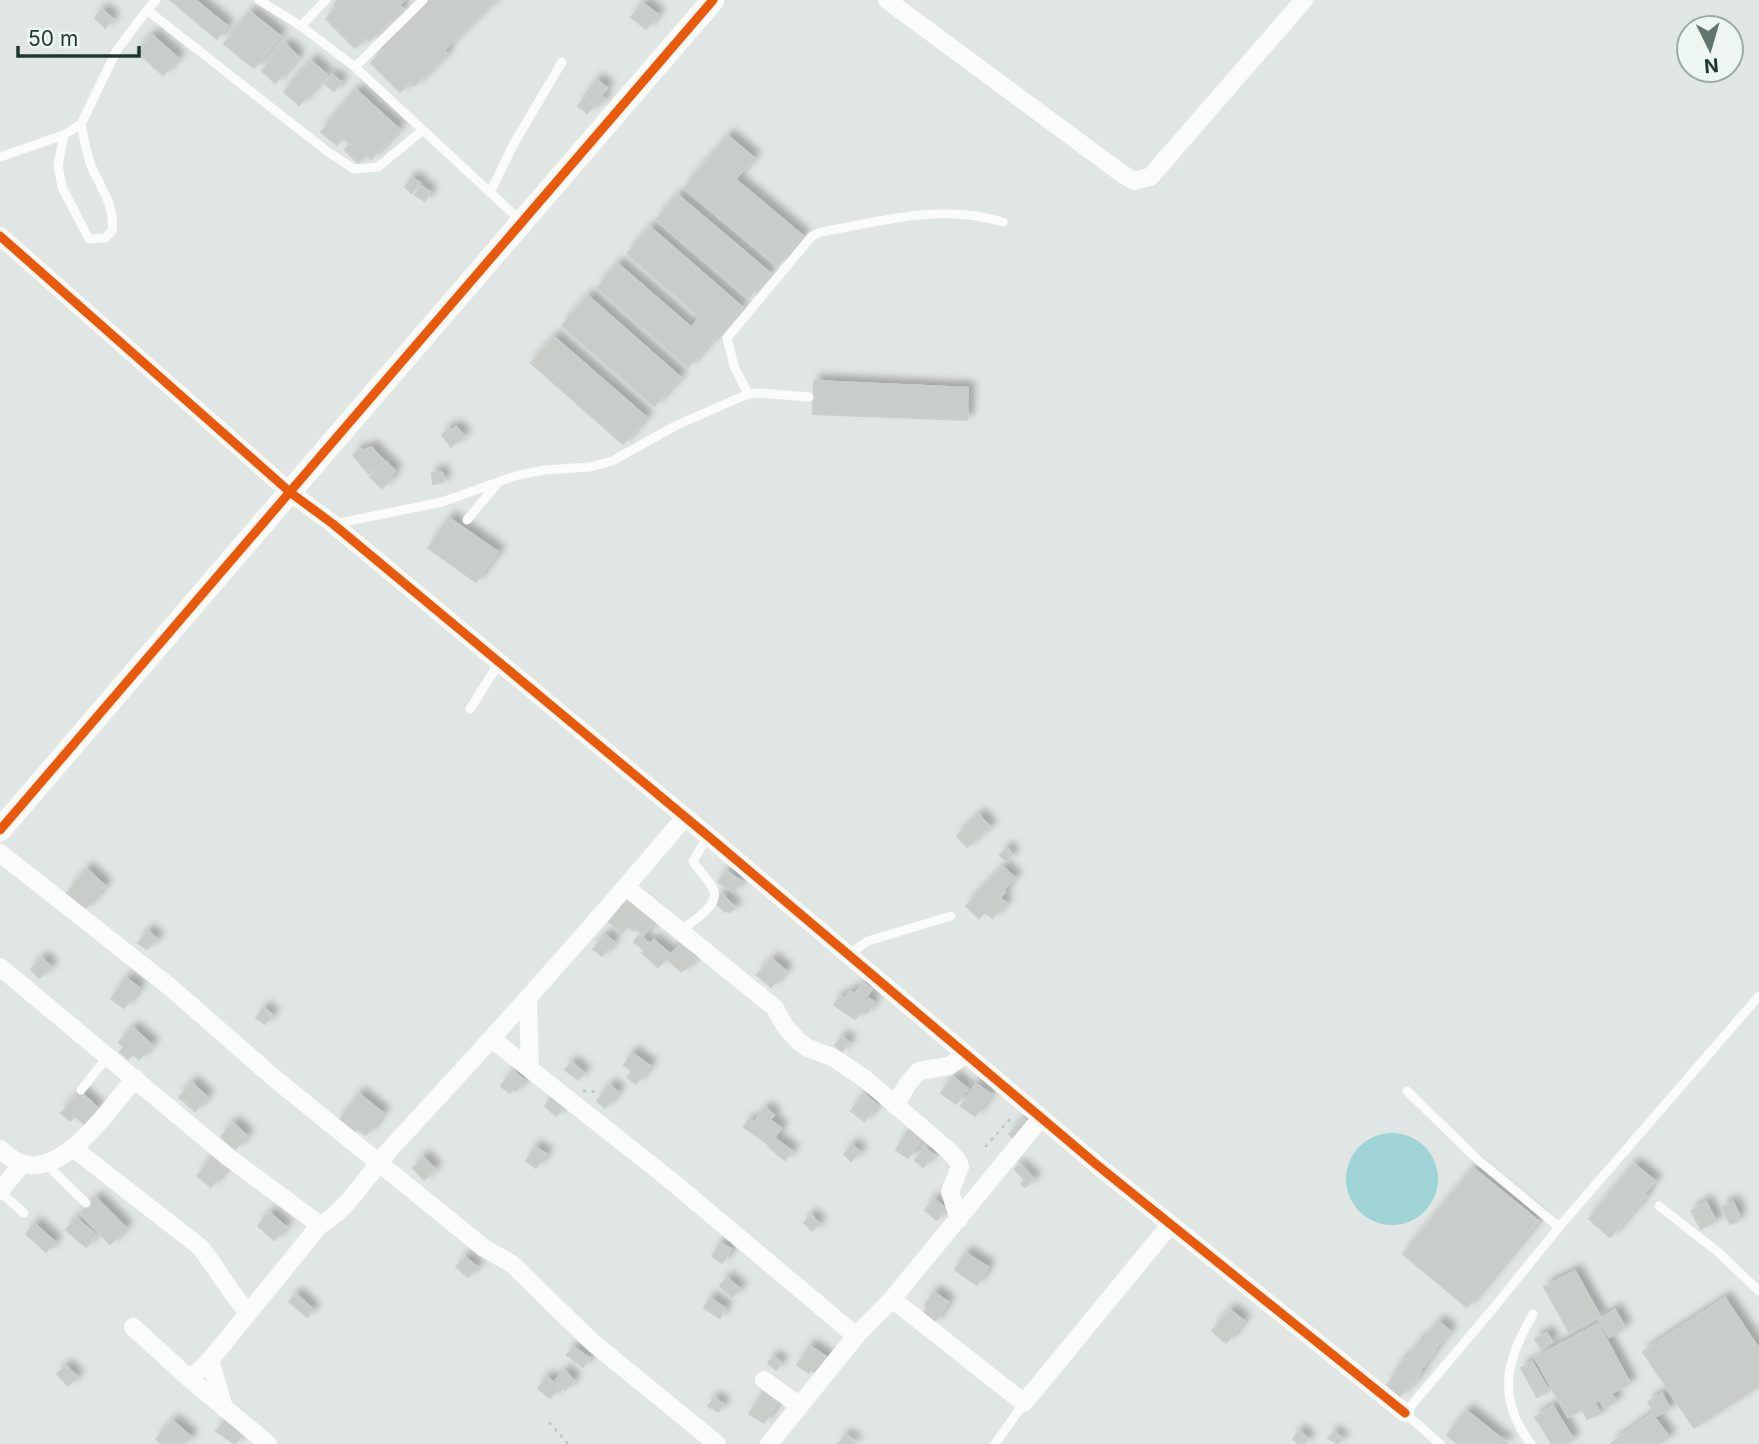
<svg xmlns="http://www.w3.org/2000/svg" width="1759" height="1444" viewBox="0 0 1759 1444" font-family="Inter,sans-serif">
  <defs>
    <filter id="shadow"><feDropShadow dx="6" dy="-6" stdDeviation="3.5" flood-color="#0004"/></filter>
  </defs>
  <rect width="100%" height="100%" fill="#e0e6e3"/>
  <path fill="#a0d3d5" d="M1346 1179a46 46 0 1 1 92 0a46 46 0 1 1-92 0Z"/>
  <path fill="#c8cdca" stroke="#c9cfcc" stroke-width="2" filter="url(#shadow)" d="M171 0H195L199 3 188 15Z
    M338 0H404L399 5 403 9 369 41 366 37 355 48 326 19 337 7 334 4Z
    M429 0H495L444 50 447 54 414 86 411 82 400 92 371 63 382 52 379 48Z
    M199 3 227 26 217 39 188 15Z
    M643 3 658 15 646 29 631 17Z
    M102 10 113 19 105 28 95 18Z
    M250 12 280 36 254 68 224 44Z
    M152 35 178 58 163 75 137 52Z
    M285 44 298 57 275 83 262 71Z
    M311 61 326 74 299 105 284 92Z
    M332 75 341 82 334 91 325 84Z
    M597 80 607 88 601 96 604 99 599 106 585 95Z
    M356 90 374 106 346 139 343 137 337 145 321 132Z
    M585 98 594 106 587 113 578 106Z
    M376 108 399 129 371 159 366 154 358 163 345 150 350 144 346 140Z
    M728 136 754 158 735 179 803 236 777 266 684 188Z
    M412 178 420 183 412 193 405 187Z
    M421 186 430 192 425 201 415 195Z
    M678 195 770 273 748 298 656 220Z
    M650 227 742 307 710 343 692 327 700 317 627 254Z
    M618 264 709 343 688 367 597 288Z
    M588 296 680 377 654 406 562 326Z
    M554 337 646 417 623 444 531 363Z
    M814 381 968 388 967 420 813 414Z
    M456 427 464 436 451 447 442 435 450 428 452 431Z
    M371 447 384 461 369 474 353 455 360 449 363 451Z
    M386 462 395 471 390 476 392 478 382 488 370 477Z
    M442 472 444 482 433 484 432 473Z
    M449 518 498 552 476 582 428 548Z
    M979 815 990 827 967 847 957 836Z
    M1007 848 1012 855 1006 861 1000 855Z
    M1003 867 1015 878 1003 890 1005 892 1000 898 1006 903 992 918 985 912 979 918 966 906Z
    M87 869 105 886 85 909 67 893Z
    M726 871 741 881 733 892 718 882Z
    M722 894 735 908 729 912 727 910 725 912 716 903 719 901 717 898Z
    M630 897 649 912 634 931 627 926 622 933 609 922Z
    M649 916 655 921 643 935 637 930Z
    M148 931 157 939 147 949 138 943Z
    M605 935 614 942 602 956 593 949Z
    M639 936 648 943 643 949 634 942Z
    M654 940 670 954 658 967 642 953Z
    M681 944 697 959 681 972 667 959Z
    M42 958 51 967 39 978 31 969Z
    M772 959 786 971 771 987 757 975Z
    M126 978 139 988 124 1008 111 999Z
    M863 983 872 989 867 996 858 990Z
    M850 991 855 994 857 991 874 1002 866 1014 861 1010 855 1019 834 1005 840 996 845 999Z
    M264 1008 272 1015 265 1024 256 1018Z
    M133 1028 152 1045 139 1059 133 1054 128 1059 120 1052 124 1047 119 1042Z
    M843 1037 849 1043 841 1052 835 1045Z
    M632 1053 650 1066 636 1084 627 1077 632 1071 624 1065Z
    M572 1063 584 1073 578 1080 565 1070Z
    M513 1071 524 1080 516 1091 513 1089 510 1093 501 1086Z
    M953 1077 968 1089 956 1104 941 1093Z
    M192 1083 207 1097 195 1111 179 1097Z
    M976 1084 991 1094 975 1116 961 1106Z
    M610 1085 618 1092 605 1108 597 1101Z
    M80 1092 98 1108 84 1124 75 1116 70 1121 61 1113Z
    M359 1094 383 1113 366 1135 356 1129 353 1133 338 1122Z
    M864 1094 877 1105 864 1121 851 1111Z
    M554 1095 565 1106 556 1116 545 1106Z
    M765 1108 774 1115 770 1120 781 1128 769 1145 744 1127 749 1120 754 1123Z
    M1024 1119 1032 1126 1017 1142 1009 1134Z
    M233 1123 247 1136 235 1149 221 1137Z
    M909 1130 922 1138 908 1158 896 1150Z
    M775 1139 792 1151 785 1160 769 1147Z
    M852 1145 860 1152 851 1161 844 1154Z
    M535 1147 546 1154 536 1168 526 1161Z
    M925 1148 934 1155 923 1167 915 1160Z
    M212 1157 226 1168 211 1187 197 1176Z
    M423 1157 435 1169 424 1180 413 1168Z
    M1634 1164 1655 1181 1644 1194 1646 1196 1610 1237 1589 1219Z
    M1019 1165 1034 1179 1025 1187 1021 1184 1025 1180 1015 1169Z
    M1473 1168 1538 1221 1467 1307 1403 1254Z
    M96 1198 126 1228 110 1244 80 1214Z
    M934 1199 946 1209 937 1220 925 1210Z
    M1706 1202 1716 1221 1701 1229 1691 1211Z
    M1733 1202 1739 1215 1736 1217 1738 1221 1730 1224 1722 1207Z
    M270 1213 286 1227 274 1240 258 1226Z
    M811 1215 819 1224 812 1231 804 1223Z
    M77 1218 96 1235 86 1247 66 1230Z
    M35 1224 55 1242 46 1252 26 1234Z
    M720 1243 731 1249 722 1263 712 1256Z
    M966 1253 988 1267 977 1285 955 1270Z
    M465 1257 477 1267 468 1277 456 1267Z
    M1575 1271 1600 1316 1569 1332 1544 1287Z
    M727 1278 740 1289 732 1297 720 1286Z
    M934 1292 948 1302 934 1323 922 1315 928 1307 925 1305Z
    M296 1294 313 1310 307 1317 289 1302Z
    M710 1298 725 1308 720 1318 704 1308Z
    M1725 1298 1759 1349V1386L1694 1428 1643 1352Z
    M1230 1310 1244 1321 1226 1343 1212 1331Z
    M1615 1310 1625 1327 1609 1337 1599 1320Z
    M1439 1322 1450 1331 1435 1348 1425 1339Z
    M1598 1324 1630 1383 1568 1417 1535 1358Z
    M1547 1333 1552 1342 1541 1349 1535 1339Z
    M1421 1340 1435 1350 1421 1369 1407 1359Z
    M810 1346 828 1358 817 1374 811 1370 809 1373 797 1365Z
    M573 1347 589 1358 583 1367 567 1355Z
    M773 1357 781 1363 776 1370 768 1363Z
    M1404 1359 1421 1373 1412 1384 1395 1371Z
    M1532 1362 1549 1391 1537 1397 1521 1368Z
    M66 1366 77 1377 68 1386 57 1374Z
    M565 1371 574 1381 565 1390 556 1380Z
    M1397 1373 1410 1385 1400 1396 1387 1385Z
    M547 1377 559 1387 550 1398 538 1388Z
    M765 1389 780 1399 764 1423 749 1414Z
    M1611 1394 1616 1401 1605 1408 1600 1401Z
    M1662 1394 1670 1409 1657 1416 1648 1402Z
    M714 1398 723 1404 718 1412 708 1406Z
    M1596 1405 1600 1414 1587 1419 1583 1410Z
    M1553 1406 1573 1439 1566 1444H1552L1535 1417Z
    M1467 1411 1507 1443 1506 1444H1458L1447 1435Z
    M1652 1414 1669 1437 1659 1444H1611Z
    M228 1417 245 1432 235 1444 216 1431Z
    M173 1421 191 1437 184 1444H161L156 1439Z
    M1299 1431 1308 1439 1304 1444H1299L1293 1439Z
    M1334 1432 1342 1439 1338 1444 1328 1438Z
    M846 1435 856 1444H838Z"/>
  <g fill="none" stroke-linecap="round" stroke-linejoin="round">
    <path stroke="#bec7c4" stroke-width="2.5" stroke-dasharray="3.5 5" stroke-linecap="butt" d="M583 1091 597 1092
      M985 1147 1012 1117
      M549 1422 568 1444"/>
    <path stroke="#fafbfb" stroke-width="9" d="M156 0 147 10 328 152 354 169 378 167 423 130
      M259 0 301 26 355 67 521 221
      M301 26 326 0
      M355 67 423 0
      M64 135 58 165 62 187 89 239 105 238 112 231C116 206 99 186 90 163 86 150 84 137 81 124
      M0 157 64 135 81 124 117 50 147 10
      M490 193 513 145 562 62
      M748 394 734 366 727 338 812 236 821 232C884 221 940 203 1003 222
      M467 520 497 484
      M334 524 442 502 518 475 545 470 590 467 612 461 677 425 748 394 760 393 809 397
      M470 709 499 663
      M680 931C691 922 721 906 713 889 709 879 698 870 693 861L708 836
      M849 954 868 941 951 916
      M81 1090 108 1056
      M1407 1091 1478 1160 1559 1227
      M48 1162 55 1173 86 1203
      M0 1192 24 1213
      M1659 1206 1718 1252 1759 1291
      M995 1444 1024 1403
      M1440 1444 1405 1413 1496 1305 1559 1227 1759 996
      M1531 1444C1496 1398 1506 1360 1533 1314"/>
    <path stroke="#fafbfb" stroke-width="18" d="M887 0 1121 173 1134 181 1150 177 1304 0
      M0 236 291 493 333 524 708 836 1097 1165 1405 1413
      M0 853 170 987 274 1078 484 1248 512 1264 592 1342 717 1444
      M626 887 775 1008 785 1026 799 1042 808 1048 834 1058 865 1079 948 1150 958 1161 960 1167 950 1192 959 1219
      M0 967 228 1157 320 1225C347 1211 371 1170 392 1147 492 1039 590 930 685 817
      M528 999 530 1069
      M492 1039 669 1179 856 1336 892 1299
      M895 1105 909 1082 919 1071 949 1066 966 1054
      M1041 1118 892 1299 1024 1403 1170 1225
      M73 1148 200 1247C217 1268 229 1292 248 1312
      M0 1149C6 1154 15 1162 23 1164 66 1175 111 1107 135 1078
      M0 1191 22 1164
      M133 1327 190 1379 210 1360 320 1225
      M210 1360 224 1408
      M190 1379 268 1444
      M764 1380 800 1406
      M769 1444 856 1336"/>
    <path stroke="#fafbfb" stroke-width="23" d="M0 830C238 554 474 275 713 0"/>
    <defs>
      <path id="cycleway" d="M0 236 291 493 333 524 708 836 1097 1165 1405 1413
        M0 830C238 554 474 275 713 0"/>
    </defs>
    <use href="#cycleway" stroke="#edf6f1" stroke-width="13"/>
    <use href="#cycleway" stroke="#e8590c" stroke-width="9"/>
  </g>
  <g transform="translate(1710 49) rotate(175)"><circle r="33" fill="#edf6f1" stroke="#9baaa3" stroke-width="2"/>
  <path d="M0-5L12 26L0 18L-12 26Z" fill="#63756e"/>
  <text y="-10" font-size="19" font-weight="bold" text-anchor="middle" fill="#1f382f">N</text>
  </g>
  <path d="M18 46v10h121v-10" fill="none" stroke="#1f382f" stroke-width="3.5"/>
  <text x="28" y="46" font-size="21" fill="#1f382f" stroke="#edf6f1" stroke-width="5" paint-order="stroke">50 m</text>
</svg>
